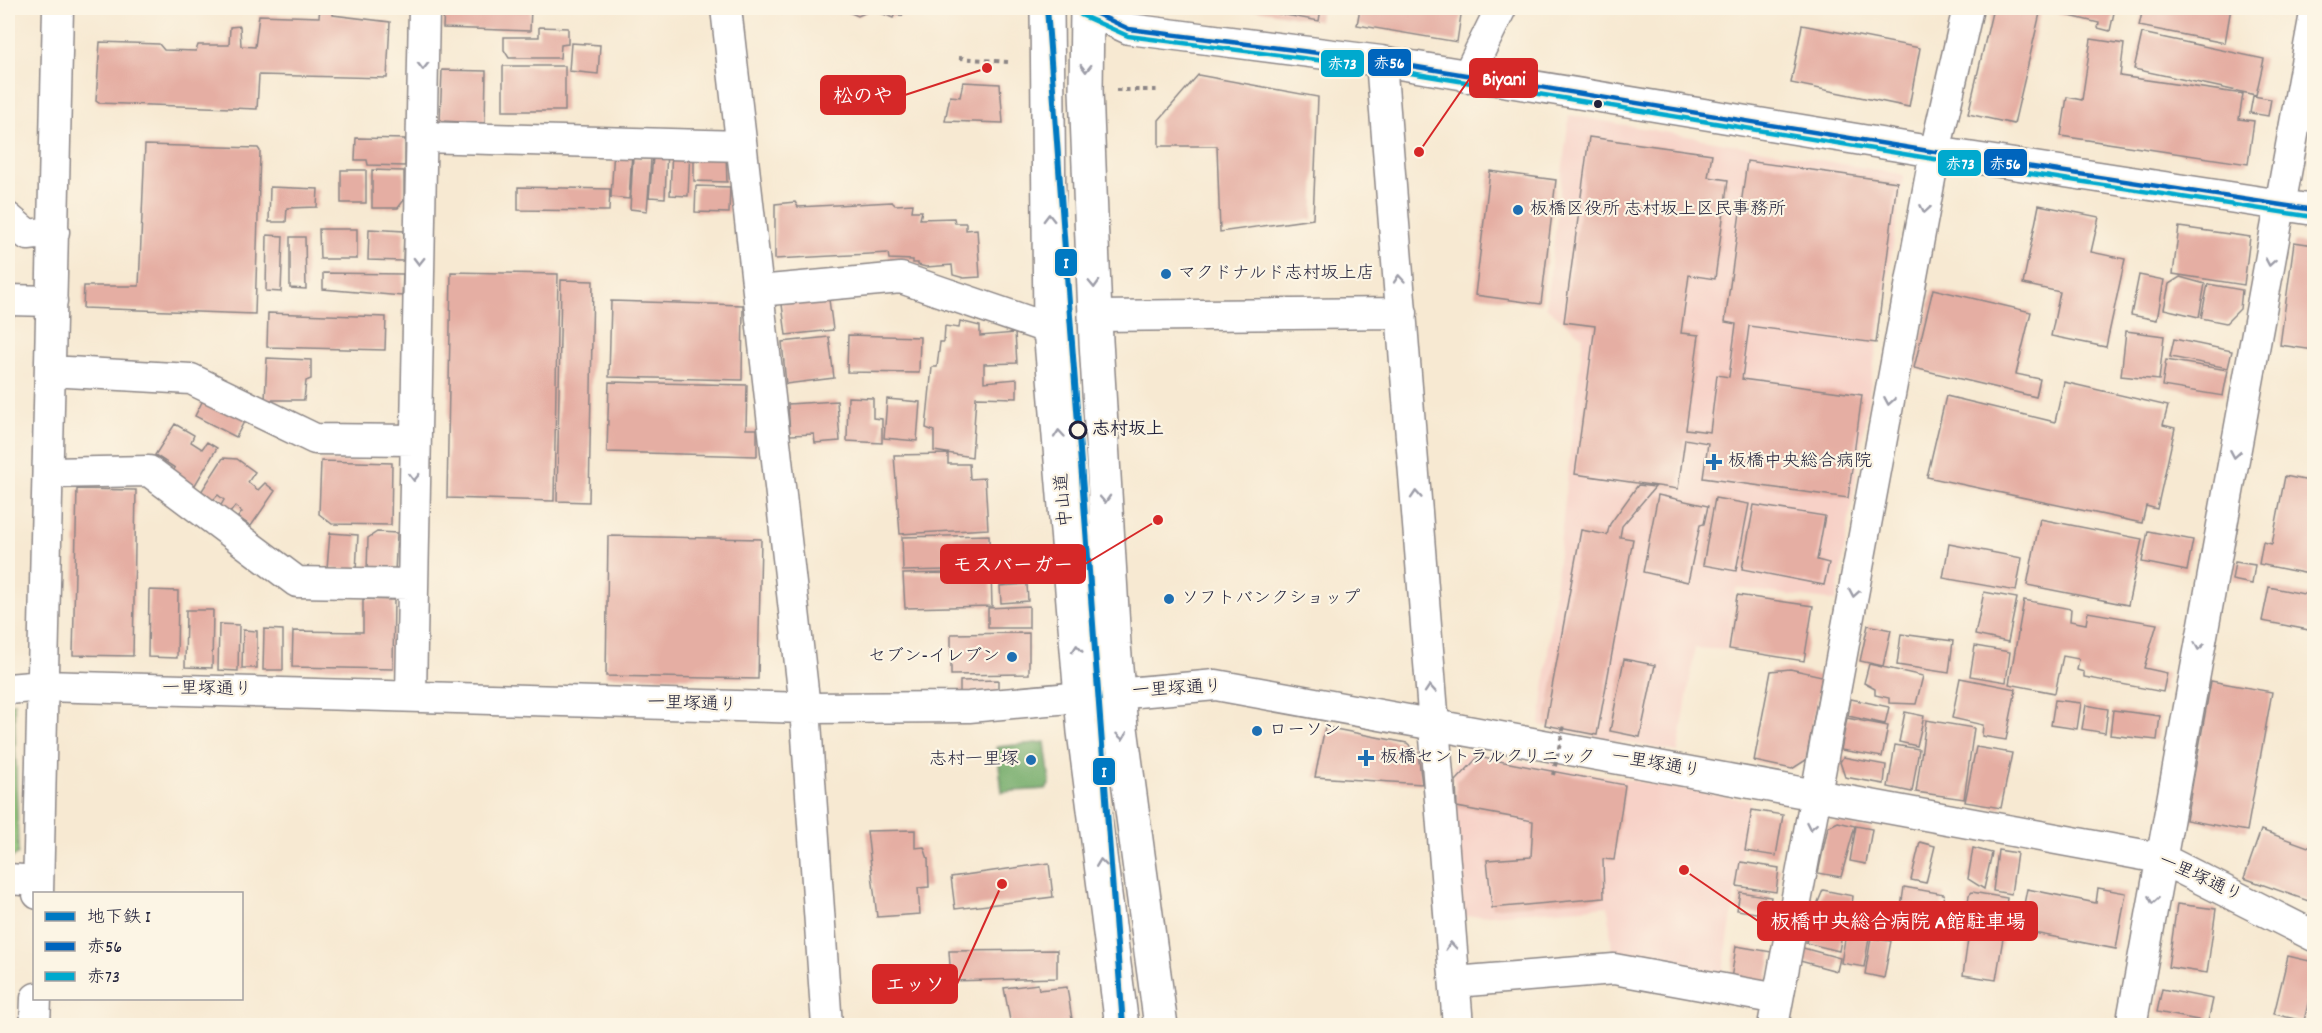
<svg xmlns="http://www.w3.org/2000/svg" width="2322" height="1033" viewBox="0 0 2322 1033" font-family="Dekko,'Klee One',sans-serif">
  <rect width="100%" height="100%" fill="#fcf5e5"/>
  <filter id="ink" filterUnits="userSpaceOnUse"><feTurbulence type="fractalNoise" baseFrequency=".0167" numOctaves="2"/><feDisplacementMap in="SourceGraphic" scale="12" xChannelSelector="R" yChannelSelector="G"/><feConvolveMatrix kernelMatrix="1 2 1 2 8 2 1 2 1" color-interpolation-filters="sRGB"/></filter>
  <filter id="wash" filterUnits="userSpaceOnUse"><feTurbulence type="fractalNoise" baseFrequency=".008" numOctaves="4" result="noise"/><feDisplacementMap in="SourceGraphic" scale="24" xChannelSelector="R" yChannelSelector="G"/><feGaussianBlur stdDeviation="1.35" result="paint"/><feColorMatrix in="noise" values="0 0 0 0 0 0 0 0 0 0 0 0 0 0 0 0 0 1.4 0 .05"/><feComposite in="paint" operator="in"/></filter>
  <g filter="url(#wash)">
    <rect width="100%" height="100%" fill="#f7e9d2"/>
    <path fill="#f7d1c7" d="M1569 115 1904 175 1836 601 1736 588 1727 650 1695 648 1678 752 1568 732 1561 768 1750 801 1721 984 1613 964 1608 906 1463 917 1453 767 1467 752 1548 766 1556 729 1540 725 1583 337 1546 307Z"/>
    <path fill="#91c87a" stroke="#5a755a" stroke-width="1.5" d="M14 703 18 853 8 861V704Z"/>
    <path fill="#74ac6a" stroke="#4b6752" stroke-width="1.5" d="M1045 742 1050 783 1046 789 1002 792 997 747Z"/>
    <g id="blocks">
      <path fill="#e5aea3" d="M320 8H333V15L390 22 387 78 259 75 257 109 99 103 96 101 100 42 159 44 164 50 196 51 198 45H229L230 27 240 26 241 46 255 47 259 15 319 17Z
        M444 8H531L530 31 443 28Z
        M839 8H866L867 12 858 16Z
        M878 8H905L902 16 895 14 893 18 876 11Z
        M1247 8H1321L1319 21Z
        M1360 8H1462L1457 42 1357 25Z
        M1993 8H2115L2110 31 2098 28 2099 23 2041 9 2014 124 1968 114Z
        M2143 8H2231L2225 43 2139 26Z
        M1802 25 1920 48 1909 107 1791 83Z
        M539 27 568 28V44L561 45 560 58H509L504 50V37H539Z
        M2142 33 2264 59 2256 95 2134 69Z
        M2091 39 2124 44 2120 76 2243 94 2239 119 2254 121 2248 164 2061 136 2067 97 2082 100Z
        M571 43 600 45 598 74 569 71Z
        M503 66H565V111H503Z
        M442 70 486 71 485 123 440 121Z
        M1198 75 1318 97 1313 219 1220 232 1217 146H1159V120Z
        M963 82 1000 84 1003 123 945 121 950 96 960 97Z
        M2253 96 2271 99 2268 116 2250 113Z
        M1589 137 1712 154 1708 177 1728 180 1715 279 1689 275 1681 333 1699 335 1686 429 1710 432 1717 375 1729 377 1736 324 1725 322 1747 161 1897 182 1876 343 1749 326 1742 379 1862 395 1848 498 1703 478 1708 443 1685 439 1678 489 1575 474 1595 326 1564 322Z
        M356 138 405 139V166L368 165 367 160H355Z
        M145 145 258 148 260 151 255 314 83 308 84 286H139Z
        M672 147 690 149 688 196 670 195Z
        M654 148H667L665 198 649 197Z
        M614 149 632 151 629 199 611 197Z
        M694 152 726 155 727 182 694 181Z
        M633 158 651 159 647 211 630 209Z
        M341 170H366V203H341Z
        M372 170 404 171V200L398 208H372Z
        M1490 171 1556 180 1541 304 1475 295Z
        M696 186 730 187 729 213 695 212Z
        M270 187 318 189 317 207 287 208 286 222H269Z
        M518 187 610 189 609 211 518 210Z
        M795 202 798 207 892 202 895 205 913 204 912 211H922L920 219 954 218 955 223H966V230L977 229 980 277 964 278 953 275 952 265 926 267 918 265V263H913V260L889 259 888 253 775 259V204Z
        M2039 205 2099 217 2091 252 2125 259 2106 347 2051 336 2060 292 2023 284Z
        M2179 227 2250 237 2244 285 2173 274Z
        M319 229H357V259H320Z
        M369 229 404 231 403 261 368 260Z
        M267 235 283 236 281 292 266 291Z
        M290 237H305L306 289 290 288Z
        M2294 242 2314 245V350L2280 345Z
        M451 272 558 274 554 501 447 498Z
        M323 273 403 274 402 296 323 289Z
        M2139 275 2164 280 2157 320 2131 315Z
        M2180 277 2205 284 2199 317 2164 309 2169 284Z
        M561 280 593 281 589 502 557 501Z
        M2208 284 2242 290 2240 309 2226 323 2201 318Z
        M1933 289 2031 312 2016 374 2040 379 2036 397 1914 368Z
        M828 292 833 330 786 335 781 297Z
        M611 301 743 305 742 380 609 377Z
        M268 313 386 317 385 350 267 347Z
        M960 321 980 326V336L1015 333 1017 363 984 364V382L1017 379V398L976 397 972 457 934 451V431L926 428 932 367H937L940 342H944L945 326 959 328Z
        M2126 331 2164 336 2159 380 2121 376Z
        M848 335 920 337 919 373 847 372Z
        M829 337 834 378 786 384 782 342Z
        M2174 339 2232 351 2228 368 2170 357Z
        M267 358 311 360V379L306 381 304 400H265Z
        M2166 360 2228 370 2223 396 2162 386Z
        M609 382 747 385 746 429H757V456L607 452Z
        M2064 382 2168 406 2163 425 2175 428 2157 509 2146 506 2142 523 1927 477 1946 396 2055 422Z
        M206 394 247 416 236 437 195 416Z
        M848 397 873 398V418L882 419V443L847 441Z
        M887 399 920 402 917 441 884 438Z
        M837 401 840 441 815 443 814 434 790 435 788 404Z
        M175 424 194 435 191 442 202 449 207 442 217 448 192 490 170 477 175 468 155 455Z
        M948 454V464H969L970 479 985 478 988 529 900 534 894 455Z
        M223 458 237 459 255 472 248 482 258 490 265 483 275 491 251 526 238 517 242 512 235 506 230 513 220 507 224 500 218 495 213 500 201 492Z
        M321 461 392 463 391 525 332 524 319 514Z
        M2285 476 2314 482V544L2309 574 2259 564 2263 542 2272 544Z
        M1638 485 1655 487 1622 526 1620 537 1633 539 1597 735 1545 725 1581 530 1607 535 1610 524Z
        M77 489 136 490 133 656 73 655Z
        M1658 495 1708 506 1704 524 1700 525 1688 582 1643 572Z
        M1715 498 1749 504 1736 571 1703 565Z
        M1754 505 1825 516 1817 560 1829 563 1824 585 1742 569Z
        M2040 519 2142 539 2128 605 2027 585Z
        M2148 531 2193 540 2187 571 2142 562Z
        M377 532 397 533 395 572 367 570 368 538Z
        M330 533 358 535 356 571 327 568Z
        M989 535 990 569 903 571 902 537Z
        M608 536 761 539 758 679 606 676Z
        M1949 544 2022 558 2016 591 1943 578Z
        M2235 562 2255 565 2252 584 2232 580Z
        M991 572 992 606 905 608 903 574Z
        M1027 584 1028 601 1001 603 1000 586Z
        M2269 587 2314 596V631L2262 621Z
        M149 590 178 591 177 658 148 657Z
        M1984 592 2017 598 2008 642 1975 635Z
        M1737 595 1813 606 1804 661 1729 649Z
        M363 599 394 600 393 669 292 667 293 631 363 632Z
        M2024 600 2071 609 2070 621 2086 624 2088 612 2157 624 2144 668 2167 673 2163 692 2084 677V672L2077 670 2079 659 2063 656 2055 693 2009 684Z
        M1029 606V628H988V608Z
        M186 610H213L212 668 185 667Z
        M219 624 239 625 238 671 218 670Z
        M1868 625 1891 630 1883 666 1860 661Z
        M264 629 283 630V670H263Z
        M243 630 257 631V668H242Z
        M1029 633V674L951 675V634Z
        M1901 634 1953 641 1949 673 1897 665Z
        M1975 646 2010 652 2006 682 1970 676Z
        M1624 659 1655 665 1640 737 1610 731Z
        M1869 664 1923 676 1916 704 1889 703V698L1875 695V689L1864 683Z
        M1790 669 1822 676 1806 760 1792 769 1754 761 1771 671Z
        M1960 678 2016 689 2006 740 1982 736 1983 725 1952 718Z
        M998 680V696L960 697V681Z
        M2211 681 2272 692 2247 831 2186 820Z
        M1851 699 1889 707 1885 724 1848 716Z
        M2055 700 2081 703 2077 729 2051 725Z
        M2086 705 2108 709 2105 733 2082 729Z
        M2113 710 2160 716 2157 740 2110 735Z
        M1905 712 1924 716 1917 746 1899 742Z
        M1847 718 1888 726 1882 757 1841 750Z
        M1926 720 1974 728 1964 799 1916 792Z
        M1325 727 1407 743 1418 753 1422 784 1315 777Z
        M1895 745 1919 749 1912 792 1888 787Z
        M1976 747 2012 753 2001 808 1965 802Z
        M1478 757 1625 785 1614 860 1603 859 1604 898 1492 908 1487 860 1531 857 1533 821 1457 807 1456 781Z
        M1843 757 1886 765 1884 784 1845 777 1840 762Z
        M1752 810 1783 815 1776 856 1745 851Z
        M1838 822 1855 826 1841 877 1818 873 1828 827Z
        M1856 826 1872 829 1866 864 1850 861Z
        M915 830V848L924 847 928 859 929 887 918 888 920 914 877 917 867 831Z
        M2261 830 2314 849V903L2244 878Z
        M1920 842 1935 846 1926 883 1911 880Z
        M1973 848 1992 853 1984 889 1968 879Z
        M1998 850 2017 853 2011 894 1993 891Z
        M1741 862 1779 868 1776 892 1737 886Z
        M1049 863 1053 897 955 909 951 877Z
        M1904 887 1944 894 1940 918 1932 917 1930 927 1899 921Z
        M2098 888 2126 893 2116 949 2019 930 2027 889 2096 903Z
        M1823 890 1853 896 1851 913 1816 907Z
        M1740 892 1771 897 1768 915 1737 910Z
        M1972 892 2007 898 2002 934 1965 929 1969 895Z
        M2177 904 2216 909 2207 973 2168 967Z
        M1810 927 1842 935 1839 951 1806 943Z
        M1969 932 2003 938 1996 980 1963 975Z
        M1846 933 1869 938 1864 967 1841 963Z
        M1871 938 1891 941 1884 978 1865 974Z
        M1736 946 1772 952 1765 991 1730 986Z
        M1803 948 1840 958 1837 971 1800 961Z
        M1057 950V978L951 981 949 951Z
        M2288 956 2314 962V978L2304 1021 2274 1014Z
        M1038 984 1039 990 1067 987 1073 1026H1011L1004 988Z
        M2162 989 2213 999 2208 1022 2157 1012Z"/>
    </g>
  </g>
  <g filter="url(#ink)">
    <use href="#blocks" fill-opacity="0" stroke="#8c8686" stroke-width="1.5"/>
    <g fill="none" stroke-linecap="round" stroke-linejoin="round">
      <defs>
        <path id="minor" d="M726 8 805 708 827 1026
          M1084 8 1129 29 1381 61 1935 152 2314 210
          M1381 61 1458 1026
          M1467 77 1501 8
          M422 137 741 146
          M8 218 28 235 54 232
          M758 291 901 278 1050 329
          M8 300 52 301
          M1095 316 1402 313
          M50 371 191 379 315 439 415 440
          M49 473 149 471 297 582 411 584
          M8 689 43 686 805 708 969 707 1216 685 2160 858 2314 936
          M411 695 424 8
          M8 879 38 881
          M38 894 58 8
          M1455 982 1614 969 1778 999
          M35 1026 36 998
          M1773 1026 1935 152 1968 8
          M2131 1026 2314 19"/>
        <path id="highway" d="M1047 8 1050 329 1084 732 1122 1026
          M1087 8 1086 90 1096 341 1114 644 1121 728 1161 1026"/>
      </defs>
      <use href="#minor" stroke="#8c8686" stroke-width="33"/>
      <use href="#highway" stroke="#8c8686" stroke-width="36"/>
      <path stroke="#8c8686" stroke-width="4" stroke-dasharray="4.5 4.5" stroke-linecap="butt" d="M959 58 1008 62
        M1116 90H1157"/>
      <use href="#minor" stroke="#fff" stroke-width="30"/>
      <use href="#highway" stroke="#fff" stroke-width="33"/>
      <path stroke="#8c8686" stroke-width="4" stroke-dasharray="4.5 4.5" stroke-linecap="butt" d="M1553 775 1564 725"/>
      <defs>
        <path id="bus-1" d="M1084 8 1129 29 1381 61 1935 152 2314 210"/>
        <path id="bus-2" d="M1081 15 1128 36 1380 68 1934 159 2313 217"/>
      </defs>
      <use href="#bus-1" stroke="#fcf5e5" stroke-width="9"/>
      <use href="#bus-2" stroke="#fcf5e5" stroke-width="9"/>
      <use href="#bus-1" stroke="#0065bd" stroke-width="4.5"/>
      <use href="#bus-2" stroke="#00a9ce" stroke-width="4.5"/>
      <defs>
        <path id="metro-1" d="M1047 8 1123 1026"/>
      </defs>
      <use href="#metro-1" stroke="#fcf5e5" stroke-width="10"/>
      <use href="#metro-1" stroke="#0079c2" stroke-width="6"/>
    </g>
    <defs><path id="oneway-chevron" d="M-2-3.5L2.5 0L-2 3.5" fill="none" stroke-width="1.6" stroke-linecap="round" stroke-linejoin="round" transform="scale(1.5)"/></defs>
    <g stroke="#9c9ca7">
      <use href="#oneway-chevron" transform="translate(423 66) rotate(91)"/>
      <use href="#oneway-chevron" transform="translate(1086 68) rotate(91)"/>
      <use href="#oneway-chevron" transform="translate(1925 209) rotate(100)"/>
      <use href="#oneway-chevron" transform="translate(1049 218) rotate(-91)"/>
      <use href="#oneway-chevron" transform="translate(419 261) rotate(91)"/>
      <use href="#oneway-chevron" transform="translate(2270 262) rotate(100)"/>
      <use href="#oneway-chevron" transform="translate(1399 279) rotate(-95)"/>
      <use href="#oneway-chevron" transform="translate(1094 284) rotate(88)"/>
      <use href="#oneway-chevron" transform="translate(1889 401) rotate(100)"/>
      <use href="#oneway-chevron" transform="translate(1059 434) rotate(-95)"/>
      <use href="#oneway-chevron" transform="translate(2235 454) rotate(100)"/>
      <use href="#oneway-chevron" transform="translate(414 477) rotate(91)"/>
      <use href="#oneway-chevron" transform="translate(1416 495) rotate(-94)"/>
      <use href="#oneway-chevron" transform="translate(1105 499) rotate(87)"/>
      <use href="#oneway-chevron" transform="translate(1854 593) rotate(100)"/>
      <use href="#oneway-chevron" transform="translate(2199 646) rotate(100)"/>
      <use href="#oneway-chevron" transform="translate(1077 649) rotate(-94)"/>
      <use href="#oneway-chevron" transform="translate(1430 689) rotate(-94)"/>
      <use href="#oneway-chevron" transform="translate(1122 736) rotate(83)"/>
      <use href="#oneway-chevron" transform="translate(1811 826) rotate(101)"/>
      <use href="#oneway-chevron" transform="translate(1101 863) rotate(-97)"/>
      <use href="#oneway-chevron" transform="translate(2153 900) rotate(100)"/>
      <use href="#oneway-chevron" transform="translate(1451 946) rotate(-95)"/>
    </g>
  </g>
  <circle fill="#22223b" stroke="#fcf5e5" stroke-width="2" cx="1598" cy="104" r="5"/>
  <g fill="#1f6fb2" stroke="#fcf5e5" stroke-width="2">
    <circle cx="1518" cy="210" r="6"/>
    <circle cx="1166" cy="274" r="6"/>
    <path d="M1711 453h6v6h6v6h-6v6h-6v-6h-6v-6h6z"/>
    <circle cx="1169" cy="599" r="6"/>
    <circle cx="1012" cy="657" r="6"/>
    <circle cx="1257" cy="731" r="6"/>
    <path d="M1363 749h6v6h6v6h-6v6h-6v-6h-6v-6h6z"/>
    <circle cx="1031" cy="760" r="6"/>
  </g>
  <circle fill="#fcf5e5" stroke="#22223b" stroke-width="3" cx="1078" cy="430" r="8"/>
  <g text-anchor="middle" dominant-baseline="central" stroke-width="4.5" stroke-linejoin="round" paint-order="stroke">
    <g font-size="18" fill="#22223b" stroke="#fcf5e5" text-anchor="start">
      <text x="1530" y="210">板橋区役所 志村坂上区民事務所</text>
      <text x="1178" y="274">マクドナルド志村坂上店</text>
      <text x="1728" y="462">板橋中央総合病院</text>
      <text x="1181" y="599">ソフトバンクショップ</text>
      <text x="1000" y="657" text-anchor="end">セブン-イレブン</text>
      <text x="1269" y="731">ローソン</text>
      <text x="1380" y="758">板橋セントラルクリニック</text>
      <text x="1019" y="760" text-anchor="end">志村一里塚</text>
    </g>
    <g font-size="18" font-weight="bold" fill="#22223b" stroke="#fcf5e5" text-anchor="start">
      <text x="1092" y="430">志村坂上</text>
    </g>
    <g font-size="18" fill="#22223b" stroke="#fcf5e5">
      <text transform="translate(1065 500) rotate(-95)">中山道</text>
      <text transform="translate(207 690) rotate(1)">一里塚通り</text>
      <text transform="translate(1177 690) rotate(-3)">一里塚通り</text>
      <text transform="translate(692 705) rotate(2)">一里塚通り</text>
      <text transform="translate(1656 765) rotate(10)">一里塚通り</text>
      <text transform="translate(2200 879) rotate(25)">一里塚通り</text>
    </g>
  </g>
  <path fill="none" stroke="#d62828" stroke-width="2" d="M1419 152L1470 78M987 68L905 95M1158 520L1085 564M1684 870L1758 921M1002 884L957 984"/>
  <g fill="#d62828" stroke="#fcf5e5" stroke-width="2">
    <circle cx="1419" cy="152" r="6"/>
    <circle cx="987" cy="68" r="6"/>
    <circle cx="1158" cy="520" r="6"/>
    <circle cx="1684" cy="870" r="6"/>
    <circle cx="1002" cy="884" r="6"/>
  </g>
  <g fill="#d62828" stroke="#d62828" stroke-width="2">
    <rect x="1470" y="59" width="67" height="38" rx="6"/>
    <rect x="821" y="76" width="84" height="38" rx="6"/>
    <rect x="941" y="545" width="144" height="38" rx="6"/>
    <rect x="1758" y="902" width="279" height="38" rx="6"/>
    <rect x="873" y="965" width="84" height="38" rx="6"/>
  </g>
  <g font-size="20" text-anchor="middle" font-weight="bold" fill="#fff">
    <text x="1504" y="85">Biyani</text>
    <text x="863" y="102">松のや</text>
    <text x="1013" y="571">モスバーガー</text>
    <text x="1898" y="928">板橋中央総合病院 A館駐車場</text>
    <text x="915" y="991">エッソ</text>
  </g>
  <g stroke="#fcf5e5" stroke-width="2">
    <rect x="1367" y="48" width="45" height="29" rx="6" fill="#0065bd"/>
    <rect x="1320" y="49" width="45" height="29" rx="6" fill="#00a9ce"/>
    <rect x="1983" y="148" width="45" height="29" rx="6" fill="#0065bd"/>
    <rect x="1937" y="149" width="45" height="28" rx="6" fill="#00a9ce"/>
    <rect x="1054" y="248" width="24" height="29" rx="6" fill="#0079c2"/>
    <rect x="1092" y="757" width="24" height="29" rx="6" fill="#0079c2"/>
  </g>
  <g font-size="16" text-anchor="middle" font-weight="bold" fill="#fff">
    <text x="1389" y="68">赤56</text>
    <text x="1342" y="69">赤73</text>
    <text x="2005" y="169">赤56</text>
    <text x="1960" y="169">赤73</text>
    <text x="1066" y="268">I</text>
    <text x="1104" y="777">I</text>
  </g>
  <rect width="2322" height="1033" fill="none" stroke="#fcf5e5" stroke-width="30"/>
  <rect x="33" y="892" width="210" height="108" fill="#fcf5e5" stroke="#a5a1a1" stroke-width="1.5"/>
  <rect x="45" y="912" width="30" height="9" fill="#0079c2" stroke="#a5a1a1" stroke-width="1.5"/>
  <text x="87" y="922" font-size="18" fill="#22223b">地下鉄 I</text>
  <rect x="45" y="942" width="30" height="9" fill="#0065bd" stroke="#a5a1a1" stroke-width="1.5"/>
  <text x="87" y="952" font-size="18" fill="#22223b">赤56</text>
  <rect x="45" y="972" width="30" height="9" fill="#00a9ce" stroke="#a5a1a1" stroke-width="1.5"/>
  <text x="87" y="982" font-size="18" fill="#22223b">赤73</text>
</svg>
